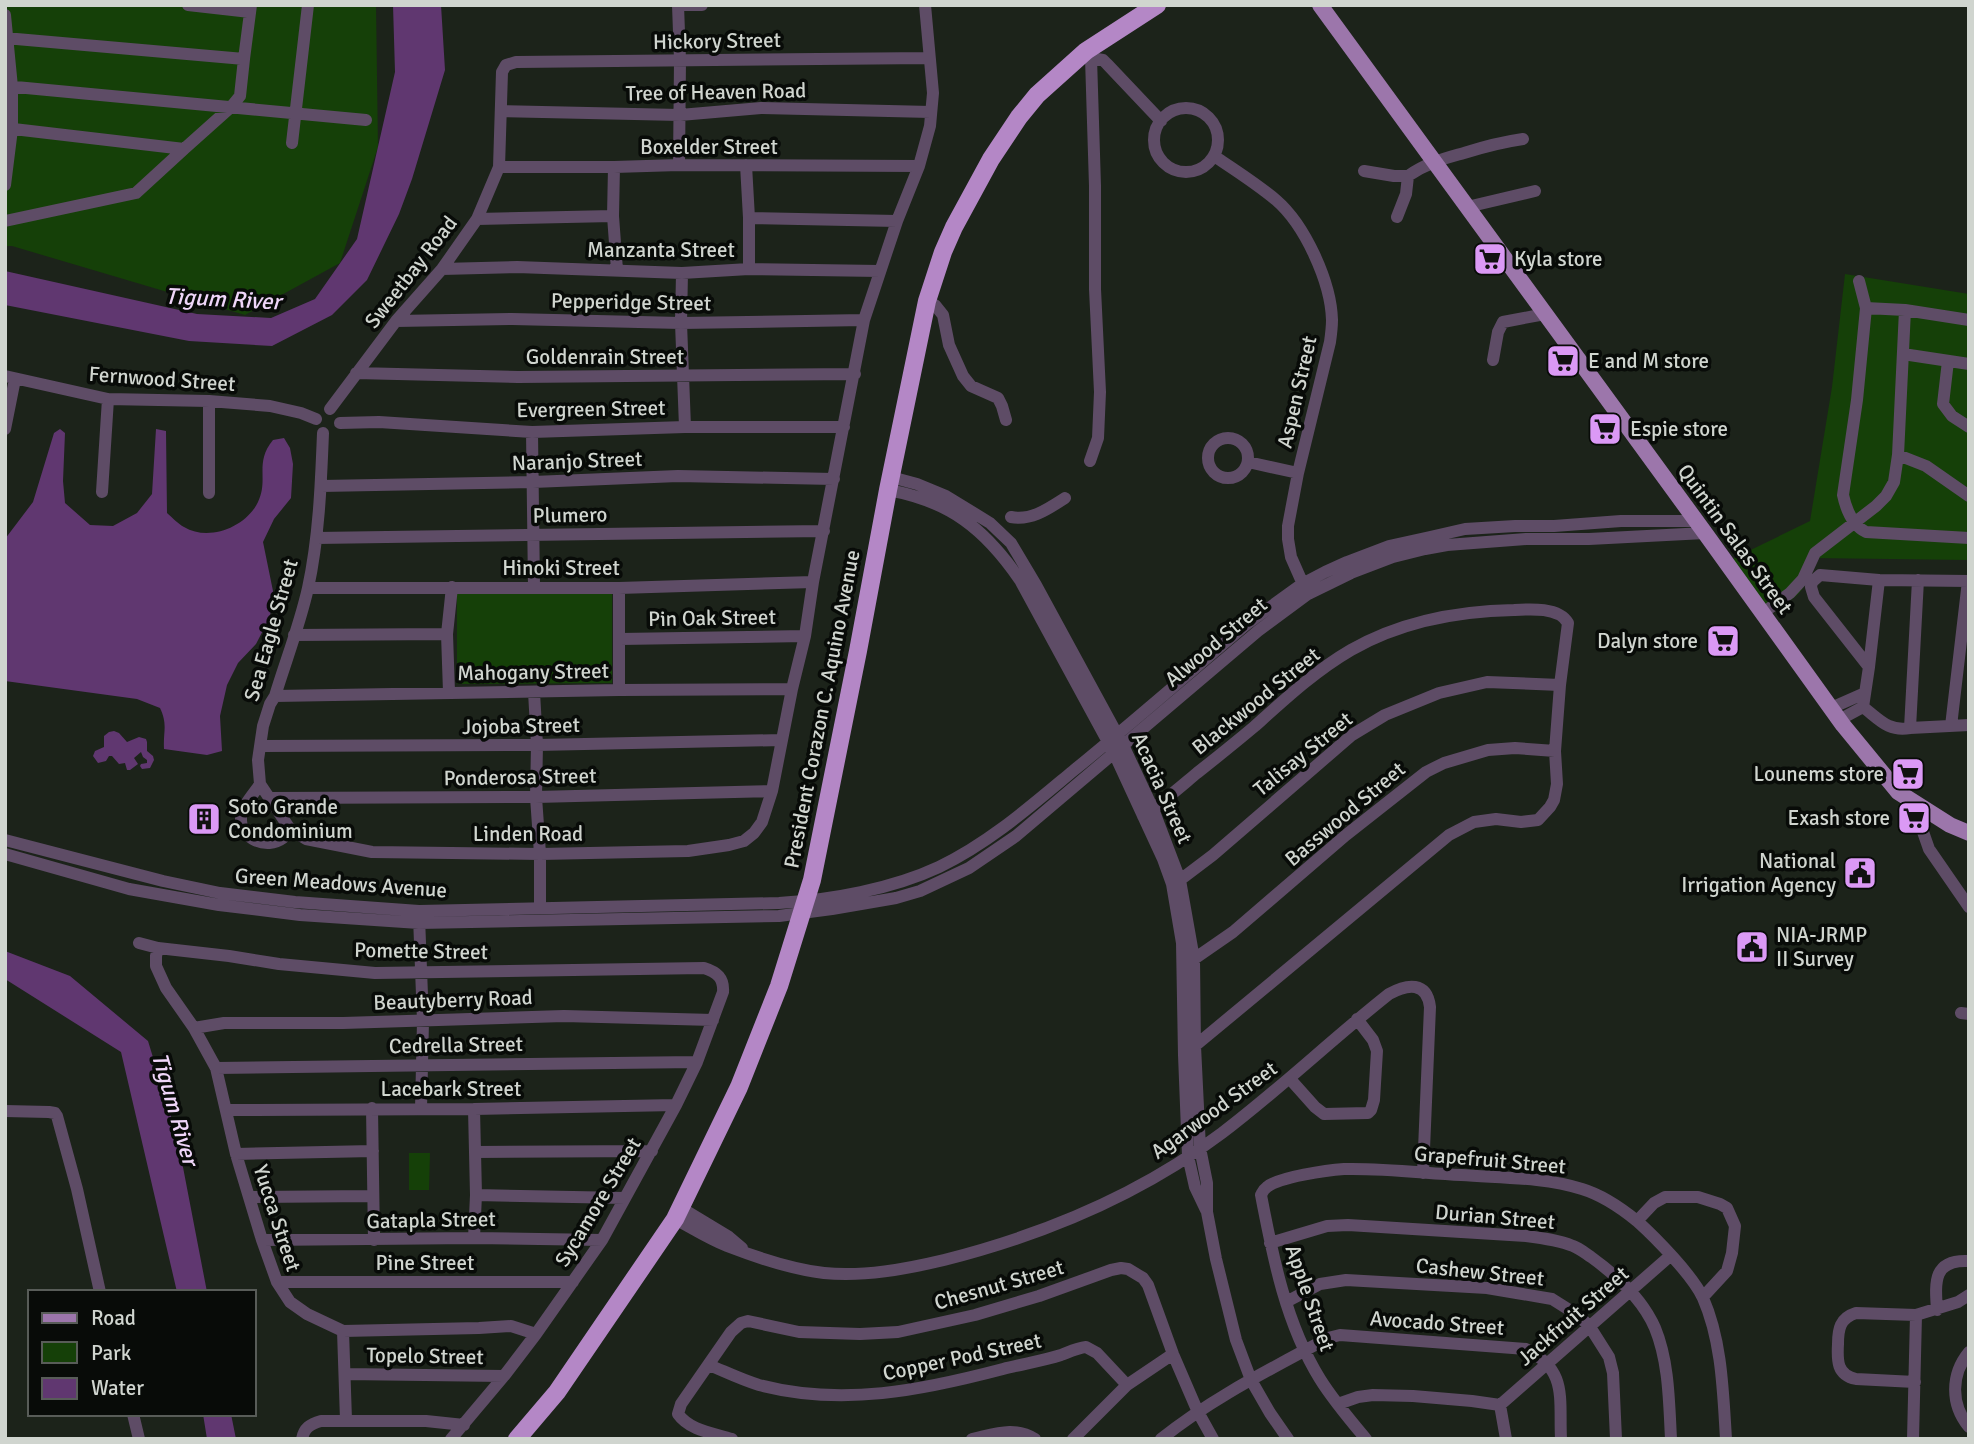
<svg xmlns="http://www.w3.org/2000/svg" width="1974" height="1444" viewBox="0 0 1974 1444" font-family="Signika,sans-serif">
  <rect width="100%" height="100%" fill="#1c231a"/>
  <path fill="#154008" d="M5 5H376L378 147 340 263 245 315 12 246H5Z
    M1845 274 1969 294V560L1810 558C1810 592 1796 597 1770 614L1730 560 1810 521 1832 387Z
    M612 591V683L457 684V593Z
    M409 1153H430L429 1190H409Z"/>
  <path fill="#603770" d="M393 5H441L445 70 412 179 399 214 367 280 332 315 272 346 189 341 5 305V271L197 314 271 318 315 299 357 239 395 72Z
    M60 429 65 433 63 481 65 503 90 525 113 526 137 513 152 494 156 429 166 431 167 513C172 517 178 524 184 527 209 542 246 527 258 502 269 479 254 463 273 440L284 438 290 448 293 464 291 498 274 519 263 542 273 591 270 617 256 644 238 663 227 685 220 716 222 751 207 755 164 749C163 731 168 725 160 708L137 699 5 681V539L33 502 54 433Z
    M114 731 119 733 127 742 139 737 146 739 147 742V751L153 756 154 760 150 768 142 769 140 766 141 764 147 763V760L143 757 141 752 134 758 138 764 130 770H127L125 763 119 764 112 756H109L106 761 98 763 93 756 95 751 104 747V736L109 732Z
    M5 951 70 976 148 1041 177 1136 207 1292H177L121 1052 5 979Z
    M203 1414H231L236 1439H207Z"/>
  <g fill="none" stroke-linecap="round" stroke-linejoin="round">
    <path stroke="#5e4c66" stroke-width="12" d="M188 5 250 12
      M678 5 680 60 679 165
      M678 5H702
      M5 15 12 87V129L5 185
      M5 38 244 59 251 5
      M1086 51 1091 58 1095 186V289L1100 392 1098 438 1090 461
      M1091 58 1103 60 1107 64 1161 121
      M5 86 366 120
      M1154 140a32 32 0 1 1 64 0a32 32 0 1 1-64 0Z
      M502 111 680 115 761 108 931 112
      M5 128 184 149 231 107 240 96 244 59
      M292 143 308 5
      M1214 156C1235 170 1257 184 1276 200 1305 225 1331 282 1332 320 1332 327 1331 335 1330 342L1298 473 1288 526V539L1291 557 1306 591
      M746 165 749 218V269
      M499 167H614L679 165 919 166
      M614 167 613 216 617 270
      M1364 171 1394 176H1408
      M1467 207 1535 191
      M1397 217 1406 194 1408 176C1426 163 1443 159 1464 153 1483 147 1502 142 1523 139
      M749 218 897 221
      M477 219 613 216
      M5 221 136 193 184 149
      M442 269 517 267 682 273 749 269 880 271
      M682 273 681 323 685 427
      M1859 281 1866 308 1857 400 1843 495C1846 509 1852 525 1866 532L1969 538
      M927 301 935 305 943 315 949 345 963 376 971 386 998 398 1002 406 1006 420
      M1866 308 1905 310 1969 320
      M396 321 512 319 681 323 864 320
      M1903 354 1969 364
      M1493 360 1498 332 1503 322 1545 314
      M1948 361 1943 404 1952 416 1969 427
      M356 373 518 377 855 374
      M5 376 108 399 209 401 270 406 301 413 316 419
      M209 401V493
      M330 409 396 321 442 269 477 219 499 167 502 72 506 65 516 62 929 58
      M340 423 379 422 532 432 685 427H844
      M5 429 15 379
      M532 432 534 587
      M323 433C321 484 319 537 308 588 300 624 286 660 275 696L270 704 263 726 258 760 260 784 290 829 306 839 372 852 540 854 688 851 729 845 744 841 754 833 762 822 772 791 792 689 805 636 813 582 864 320 897 221 919 166 930 126 933 93 925 5
      M1208 458a20 20 0 1 1 40 0a20 20 0 1 1-40 0Z
      M1898 455 1926 466 1969 496
      M1248 462 1298 473
      M891 477 917 484 946 496 990 523 1011 543 1036 585 1123 745 1153 809 1180 880 1194 959 1195 1046 1200 1148 1207 1183V1212L1216 1259 1236 1340 1251 1380 1270 1413 1288 1439
      M321 486 533 482 678 476 834 479
      M888 490C950 501 985 529 1020 580L1114 753 1163 859 1172 884 1182 943 1184 1055 1188 1156 1195 1187 1206 1210
      M102 492 108 399
      M1011 517C1031 521 1048 509 1065 498
      M316 538 824 531
      M1879 580 1820 575 1812 582 1811 587 1814 597 1869 667 1863 707C1879 719 1888 732 1910 728L1918 580
      M308 588H619L813 582
      M619 588V690
      M1763 613 1790 593 1803 579 1815 553 1876 506 1886 496 1894 482 1898 455 1905 310
      M294 635 447 634
      M620 639 805 636
      M1869 667 1879 580 1969 581
      M449 692 447 634 452 587
      M534 692 537 745 536 797 540 854V913
      M275 696 619 690 792 689
      M1831 708 1865 693
      M1839 720 1863 707
      M1951 726 1968 581
      M1910 728 1969 725
      M261 746 537 745 781 740
      M260 784C254 794 241 806 241 819 240 839 267 850 283 838 286 836 287 832 290 829
      M269 798 536 797 772 791
      M1922 809V829L1929 849 1969 907
      M1143 816C1162 803 1179 788 1197 773 1216 758 1236 742 1255 726 1285 699 1315 671 1351 650 1400 622 1458 611 1514 610 1530 609 1559 607 1568 623L1560 685 1555 751 1557 784 1554 800 1550 807 1538 820 1521 822 1496 819 1474 822 1449 835 1184 1055
      M5 840 163 881 220 893 295 902 419 911 779 903C831 900 892 889 939 867 989 843 1031 806 1073 771 1132 723 1189 673 1247 624L1302 584 1325 572 1347 562 1389 546 1430 537 1465 529 1515 526H1554L1621 521H1695
      M5 854 129 889 219 905 300 915 419 923 779 916 832 909 896 898 920 891 969 868 1016 836 1258 631 1308 594 1351 573 1393 557 1425 549 1447 545 1526 539H1589L1705 533
      M1176 883 1213 855 1352 735 1385 715 1439 693 1487 682 1560 685
      M419 917 423 1021 421 1109
      M139 943 158 948 229 956 279 964 375 973 704 968C717 972 724 978 723 992L697 1062 676 1105 602 1240 536 1334 504 1376 451 1439
      M158 948 156 956V966L166 988 194 1028 216 1068 236 1154 262 1240 277 1282 290 1302 307 1314 343 1331 479 1328 511 1326 536 1334
      M1189 961 1194 959 1233 932 1346 835 1426 772 1444 763 1488 750 1515 748 1555 751
      M1961 1013 1969 1014
      M194 1028 224 1023H343L564 1016 713 1020
      M216 1068 697 1062
      M1290 1079 1315 1107 1324 1114 1368 1113 1371 1110 1374 1100 1377 1051 1373 1040 1357 1019
      M372 1108 374 1240
      M474 1109 476 1195 474 1238
      M227 1110 474 1109 676 1105
      M5 1111 49 1112 55 1113 57 1116 77 1189 100 1292
      M476 1152 652 1151
      M236 1154 373 1151
      M476 1195 625 1198
      M249 1197 372 1196
      M681 1208 729 1237 742 1248
      M675 1219C692 1228 709 1239 727 1246 758 1258 791 1269 824 1273 864 1277 906 1269 944 1260 1043 1235 1141 1194 1222 1133 1280 1089 1332 1039 1389 994 1407 984 1427 981 1430 1007L1423 1173
      M1637 1221 1654 1203 1665 1197H1698L1720 1204 1727 1208 1735 1226 1732 1253 1727 1271 1703 1297
      M262 1240 474 1238 602 1240
      M1270 1243 1327 1226 1348 1225 1526 1236C1542 1238 1558 1240 1573 1246 1579 1248 1585 1253 1591 1257 1616 1275 1642 1298 1655 1328 1669 1362 1669 1402 1671 1439
      M277 1282H573
      M1286 1302 1320 1284 1346 1280 1487 1288 1552 1299 1579 1316 1590 1327 1609 1357 1613 1373 1616 1439
      M1937 1310C1935 1282 1933 1259 1969 1261
      M343 1331 346 1420
      M1969 1352C1951 1374 1950 1404 1969 1427
      M709 1365C726 1372 742 1380 759 1385 842 1407 923 1390 1003 1369 1022 1364 1042 1361 1061 1355 1069 1352 1077 1348 1086 1347L1097 1353 1127 1385
      M345 1374 504 1376
      M1915 1382 1856 1379C1837 1375 1837 1361 1838 1344 1838 1329 1840 1318 1856 1313L1916 1315 1958 1302 1969 1295
      M1338 1404 1358 1397 1373 1395 1413 1396 1472 1401 1500 1405 1506 1439
      M1500 1405 1670 1256
      M133 1414 139 1439
      M302 1439C304 1428 310 1424 321 1421H426L464 1425
      M732 1439C714 1433 690 1431 678 1414L681 1404 731 1332 741 1323 748 1321 799 1332 860 1334 898 1332 975 1315 1039 1296 1111 1270 1121 1268 1128 1269 1143 1278 1148 1285 1173 1354 1198 1412 1213 1439
      M972 1439C995 1434 1015 1426 1035 1439
      M1073 1439 1127 1385 1173 1354
      M1161 1439C1212 1398 1271 1369 1328 1338L1340 1335 1526 1349C1568 1370 1559 1398 1561 1439
      M1366 1439C1350 1420 1333 1400 1320 1379 1286 1324 1273 1258 1261 1195 1263 1191 1263 1190 1267 1187 1279 1177 1328 1170 1344 1169 1383 1168 1423 1173 1461 1175 1502 1178 1544 1177 1582 1189 1602 1195 1621 1208 1637 1221 1656 1238 1693 1276 1703 1298 1722 1341 1723 1392 1726 1439
      M1913 1439 1916 1315"/>
    <path stroke="#9c76ab" stroke-width="16" d="M1320 5 1705 533 1843 725 1898 792 1950 825 1969 833"/>
    <path stroke="#b487c6" stroke-width="18" d="M517 1439 557 1392 675 1219 739 1087 779 986 812 880 858 651 888 490 927 301 943 252 954 227 991 159 1019 117 1037 95 1086 51 1157 5"/>
  </g>
  <defs>
    <symbol id="supermarket-square" viewBox="-11 -11 22 22"><rect x="-9" y="-9" width="18" height="18" rx="4" fill="#db99f5" stroke="#080b08"/><path d="M-6-5.5h2.5l.6 2H6L4.5 2H-2.5L-4.4-4H-6ZM-1.5 3.2a1.3 1.3 0 1 0 .1 0ZM3 3.2a1.3 1.3 0 1 0 .1 0Z" fill="#111"/></symbol>
    <symbol id="building-square" viewBox="-11 -11 22 22"><rect x="-9" y="-9" width="18" height="18" rx="4" fill="#db99f5" stroke="#080b08"/><path d="M-4-6H4V6H1V3H-1V6H-4ZM-2.5-4.3h1.7v1.8h-1.7ZM.8-4.3h1.7v1.8H.8ZM-2.5-1h1.7V.8h-1.7ZM.8-1h1.7V.8H.8Z" fill="#111"/></symbol>
    <symbol id="civic-square" viewBox="-11 -11 22 22"><rect x="-9" y="-9" width="18" height="18" rx="4" fill="#db99f5" stroke="#080b08"/><path d="M-.6-6.5H3V-4.5H.6V-3L4-1V1h2V6H-6V1h2V-1L-.6-3ZM-1.2 2.5V6h2.4V2.5Z" fill="#111"/></symbol>
  </defs>
  <g fill-rule="evenodd">
    <use href="#supermarket-square" x="1471" y="240" width="38" height="38"/>
    <use href="#supermarket-square" x="1544" y="342" width="38" height="38"/>
    <use href="#supermarket-square" x="1586" y="410" width="38" height="38"/>
    <use href="#supermarket-square" x="1704" y="622" width="38" height="38"/>
    <use href="#supermarket-square" x="1889" y="755" width="38" height="38"/>
    <use href="#supermarket-square" x="1895" y="799" width="38" height="38"/>
    <use href="#building-square" x="185" y="800" width="38" height="38"/>
    <use href="#civic-square" x="1841" y="854" width="38" height="38"/>
    <use href="#civic-square" x="1733" y="928" width="38" height="38"/>
  </g>
  <g text-anchor="middle" dominant-baseline="central" stroke-width="7" stroke-linejoin="round" paint-order="stroke">
    <g font-size="21" fill="#d0d5cf" stroke="#080b08">
      <text transform="translate(717 41) rotate(-1)">Hickory Street</text>
      <text transform="translate(716 92) rotate(-1)">Tree of Heaven Road</text>
      <text x="709" y="147">Boxelder Street</text>
      <text x="661" y="250">Manzanta Street</text>
      <text transform="translate(411 272) rotate(-52)">Sweetbay Road</text>
      <text transform="translate(631 302) rotate(1)">Pepperidge Street</text>
      <text x="605" y="357">Goldenrain Street</text>
      <text transform="translate(162 379) rotate(4)">Fernwood Street</text>
      <text transform="translate(1297 392) rotate(-77)">Aspen Street</text>
      <text transform="translate(591 409) rotate(-1)">Evergreen Street</text>
      <text transform="translate(577 461) rotate(-2)">Naranjo Street</text>
      <text transform="translate(570 515) rotate(-1)">Plumero</text>
      <text transform="translate(1735 539) rotate(54)">Quintin Salas Street</text>
      <text x="561" y="568">Hinoki Street</text>
      <text transform="translate(712 618) rotate(-1)">Pin Oak Street</text>
      <text transform="translate(271 630) rotate(-74)">Sea Eagle Street</text>
      <text transform="translate(1216 642) rotate(-40)">Alwood Street</text>
      <text transform="translate(533 672) rotate(-1)">Mahogany Street</text>
      <text transform="translate(1256 701) rotate(-39)">Blackwood Street</text>
      <text transform="translate(822 709) rotate(-79)">President Corazon C. Aquino Avenue</text>
      <text transform="translate(521 726) rotate(-1)">Jojoba Street</text>
      <text transform="translate(1303 754) rotate(-39)">Talisay Street</text>
      <text transform="translate(520 777) rotate(-1)">Ponderosa Street</text>
      <text transform="translate(1162 788) rotate(66)">Acacia Street</text>
      <text transform="translate(1345 814) rotate(-40)">Basswood Street</text>
      <text x="528" y="834">Linden Road</text>
      <text transform="translate(341 883) rotate(4)">Green Meadows Avenue</text>
      <text transform="translate(421 951) rotate(1)">Pomette Street</text>
      <text transform="translate(453 1000) rotate(-2)">Beautyberry Road</text>
      <text transform="translate(456 1045) rotate(-1)">Cedrella Street</text>
      <text x="451" y="1089">Lacebark Street</text>
      <text transform="translate(1214 1110) rotate(-36)">Agarwood Street</text>
      <text transform="translate(1490 1160) rotate(5)">Grapefruit Street</text>
      <text transform="translate(598 1202) rotate(-59)">Sycamore Street</text>
      <text transform="translate(1495 1217) rotate(5)">Durian Street</text>
      <text transform="translate(277 1218) rotate(72)">Yucca Street</text>
      <text transform="translate(431 1220) rotate(-1)">Gatapla Street</text>
      <text x="425" y="1263">Pine Street</text>
      <text transform="translate(1480 1272) rotate(6)">Cashew Street</text>
      <text transform="translate(999 1285) rotate(-16)">Chesnut Street</text>
      <text transform="translate(1310 1298) rotate(71)">Apple Street</text>
      <text transform="translate(1573 1316) rotate(-41)">Jackfruit Street</text>
      <text transform="translate(1437 1323) rotate(4)">Avocado Street</text>
      <text transform="translate(425 1356) rotate(1)">Topelo Street</text>
      <text transform="translate(962 1357) rotate(-12)">Copper Pod Street</text>
    </g>
    <g font-size="21" fill="#d0d5cf" stroke="#080b08" text-anchor="start">
      <text x="1514" y="259">Kyla store</text>
      <text x="1588" y="361">E and M store</text>
      <text x="1630" y="429">Espie store</text>
      <text x="1698" y="641" text-anchor="end">Dalyn store</text>
      <text x="1884" y="774" text-anchor="end">Lounems store</text>
      <text x="228" y="807">Soto Grande<tspan x="228" dy="24">Condominium</tspan></text>
      <text x="1890" y="818" text-anchor="end">Exash store</text>
      <text x="1836" y="861" text-anchor="end">National<tspan x="1836" dy="24">Irrigation Agency</tspan></text>
      <text x="1776" y="935">NIA-JRMP<tspan x="1776" dy="24">II Survey</tspan></text>
    </g>
    <g font-size="23" font-style="italic" fill="#efd6f9" stroke="#080b08">
      <text transform="translate(223 299) rotate(3)">Tigum River</text>
      <text transform="translate(175 1109) rotate(74)">Tigum River</text>
    </g>
  </g>
  <rect width="1974" height="1444" fill="none" stroke="#d0d5cf" stroke-width="14"/>
  <rect x="28" y="1290" width="228" height="126" fill="#080b08" stroke="#585c58" stroke-width="2"/>
  <rect x="42" y="1313" width="35" height="10" fill="#9c76ab" stroke="#585c58" stroke-width="2"/>
  <text x="91" y="1325" font-size="21" fill="#d0d5cf">Road</text>
  <rect x="42" y="1342" width="35" height="21" fill="#154008" stroke="#585c58" stroke-width="2"/>
  <text x="91" y="1360" font-size="21" fill="#d0d5cf">Park</text>
  <rect x="42" y="1378" width="35" height="21" fill="#603770" stroke="#585c58" stroke-width="2"/>
  <text x="91" y="1395" font-size="21" fill="#d0d5cf">Water</text>
</svg>
